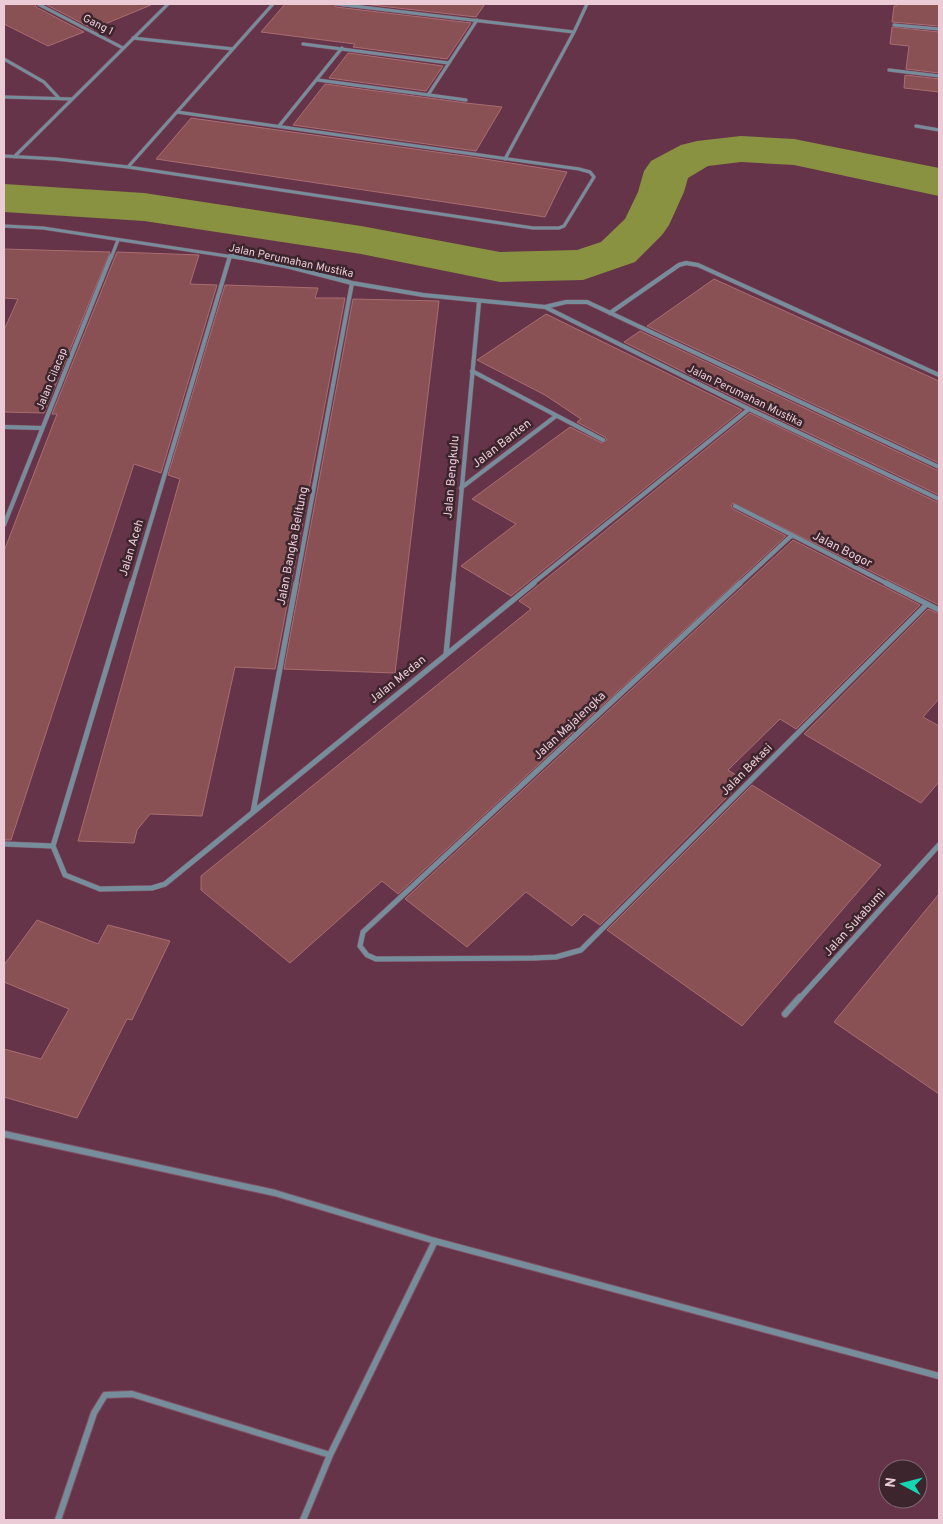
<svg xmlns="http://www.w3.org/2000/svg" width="943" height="1524" viewBox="0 0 943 1524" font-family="Overpass,sans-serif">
  <rect width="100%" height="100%" fill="#663448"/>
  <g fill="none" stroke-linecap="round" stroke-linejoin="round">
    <path fill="#889241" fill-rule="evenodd" d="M741 136 794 139 939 168V196L794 165 741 162 708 166 688 178 684 192 669 225 662 235 635 262 583 280 500 282 361 254 144 221 4 212V184L144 193 361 226 500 252 577 250 601 242 625 219 638 192 644 171 651 161 681 145 697 141Z"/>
  </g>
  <path fill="#8a5155" stroke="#a96d71" d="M4 4H35L36 7 84 32 48 46 4 24Z
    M45 4H151V5L93 29Z
    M285 4H333L336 7 471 23 447 59 353 47 355 44 261 32Z
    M363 4H485L476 17Z
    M897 4H939V26L892 22 894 6H896Z
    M892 27 939 32V73L906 69 909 46 890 44Z
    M348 53 443 66 426 91 329 78Z
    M905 75 939 79V92L904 88Z
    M325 84 466 103 502 107 476 151 293 125Z
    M191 118 472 157 567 172 545 217 156 159Z
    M4 249 110 252 44 413 4 412V330L18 299 4 298Z
    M117 252 199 255 190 284 217 285 161 473 134 464 11 840H4V551L57 414H52Z
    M714 279 939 381V463L647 326Z
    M225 285 318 288 315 298H345L275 669 235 667 202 816 150 814 137 830 134 843 78 841 180 479 168 475Z
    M353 299 439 301 395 673 284 669Z
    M546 314 742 410 511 596 461 566 516 524 472 499 570 427 602 443 607 440 605 437 577 422 581 419 545 395 477 360Z
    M640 331 939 471V495L751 406 624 342Z
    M750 413 939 503V605L733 503 731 506 733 509 786 536 398 894 382 881 290 963 201 890V876L531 609 519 601Z
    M793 540 920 605 796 729 780 719 728 770 744 780 600 925 584 914 572 926 526 892 467 947 405 899Z
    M928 609 939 614V699L923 717 939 726V782L921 803 804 734Z
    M752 785 881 865 742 1026 607 930Z
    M939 894V1094L834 1022Z
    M37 920 98 944 108 925 170 941 132 1020 127 1019 77 1118 4 1097V1049L41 1059 69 1009 4 982V965Z"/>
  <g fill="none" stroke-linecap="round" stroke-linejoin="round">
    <defs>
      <path id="minor-far3" d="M38 4 123 48
        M336 4 574 32
        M894 25 939 29
        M133 38 233 49
        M303 44 449 63
        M4 59 44 82 58 97
        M889 70 939 76
        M318 80 466 100
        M428 95 477 20
        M4 97 72 99
        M279 126 342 48
        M916 126 939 130
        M4 156 56 159 128 167 533 228H559L564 226 594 177 590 172 579 169 177 112
        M14 157 168 4
        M505 159 574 32 587 4
        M128 167 273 4
        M4 226 43 228 240 258
        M111 258 118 240"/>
      <path id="minor-far2" d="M233 256 290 267 352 283 423 295 545 307 566 302H587L939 467
        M545 307 749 409 939 499
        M610 313 679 265 686 263 698 265 939 375
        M472 371 603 440
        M4 427 41 428
        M461 488 556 416
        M735 506 888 584
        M4 525 111 256
        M132 584 230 256
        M296 584 352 283
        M453 584 479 302
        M532 584 749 409
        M739 584 791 536"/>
      <path id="minor-far1" d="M740 583 363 932 360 946 367 955 376 959 534 958 556 957 581 950 927 604
        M886 583 939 610
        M446 654 453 583
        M253 812 296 583
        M4 844 53 846
        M53 846 65 875 100 889 152 888 165 884 534 583
        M53 846 132 583
        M799 999 939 845"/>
      <path id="minor" d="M785 1014 800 997
        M4 1134 275 1193 435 1241 939 1376
        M58 1520 94 1413 105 1395 132 1394 330 1455
        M303 1520 330 1455 435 1241"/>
    </defs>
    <use href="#minor-far3" stroke="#815264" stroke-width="4"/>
    <use href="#minor-far2" stroke="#815264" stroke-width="5"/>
    <use href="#minor-far1" stroke="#815264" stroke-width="6"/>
    <use href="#minor" stroke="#815264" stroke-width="8"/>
    <use href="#minor-far3" stroke="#768d9c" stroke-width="3"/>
    <use href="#minor-far2" stroke="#768d9c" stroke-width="4"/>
    <use href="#minor-far1" stroke="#768d9c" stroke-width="5"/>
    <use href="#minor" stroke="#768d9c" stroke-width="6"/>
  </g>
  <g text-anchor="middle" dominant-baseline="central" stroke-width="5" stroke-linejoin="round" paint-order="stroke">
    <g font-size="11" fill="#ebccd6" stroke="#3c252d">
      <text transform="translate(98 25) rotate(27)">Gang 1</text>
      <text transform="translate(291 261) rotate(12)">Jalan Perumahan Mustika</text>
      <text transform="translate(52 379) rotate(-68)">Jalan Cilacap</text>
      <text transform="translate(745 396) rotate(26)">Jalan Perumahan Mustika</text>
    </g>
    <g font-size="12" fill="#ebccd6" stroke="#3c252d">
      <text transform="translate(502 444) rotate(-38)">Jalan Banten</text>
      <text transform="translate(452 477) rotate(-85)">Jalan Bengkulu</text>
      <text transform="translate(293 546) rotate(-79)">Jalan Bangka Belitung</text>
      <text transform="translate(132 548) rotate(-73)">Jalan Aceh</text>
      <text transform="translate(842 550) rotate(27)">Jalan Bogor</text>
      <text transform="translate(398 680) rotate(-39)">Jalan Medan</text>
      <text transform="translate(570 726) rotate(-43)">Jalan Majalengka</text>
      <text transform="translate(747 770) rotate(-45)">Jalan Bekasi</text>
      <text transform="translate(855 923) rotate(-48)">Jalan Sukabumi</text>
    </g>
  </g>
  <rect width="943" height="1524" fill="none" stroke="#ebccd6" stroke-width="10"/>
  <g transform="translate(903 1484) rotate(277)"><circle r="24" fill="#3c252d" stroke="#826871"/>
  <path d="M0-4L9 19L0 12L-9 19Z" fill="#15d5b3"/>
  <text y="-8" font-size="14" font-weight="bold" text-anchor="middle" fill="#ebccd6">N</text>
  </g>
</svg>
